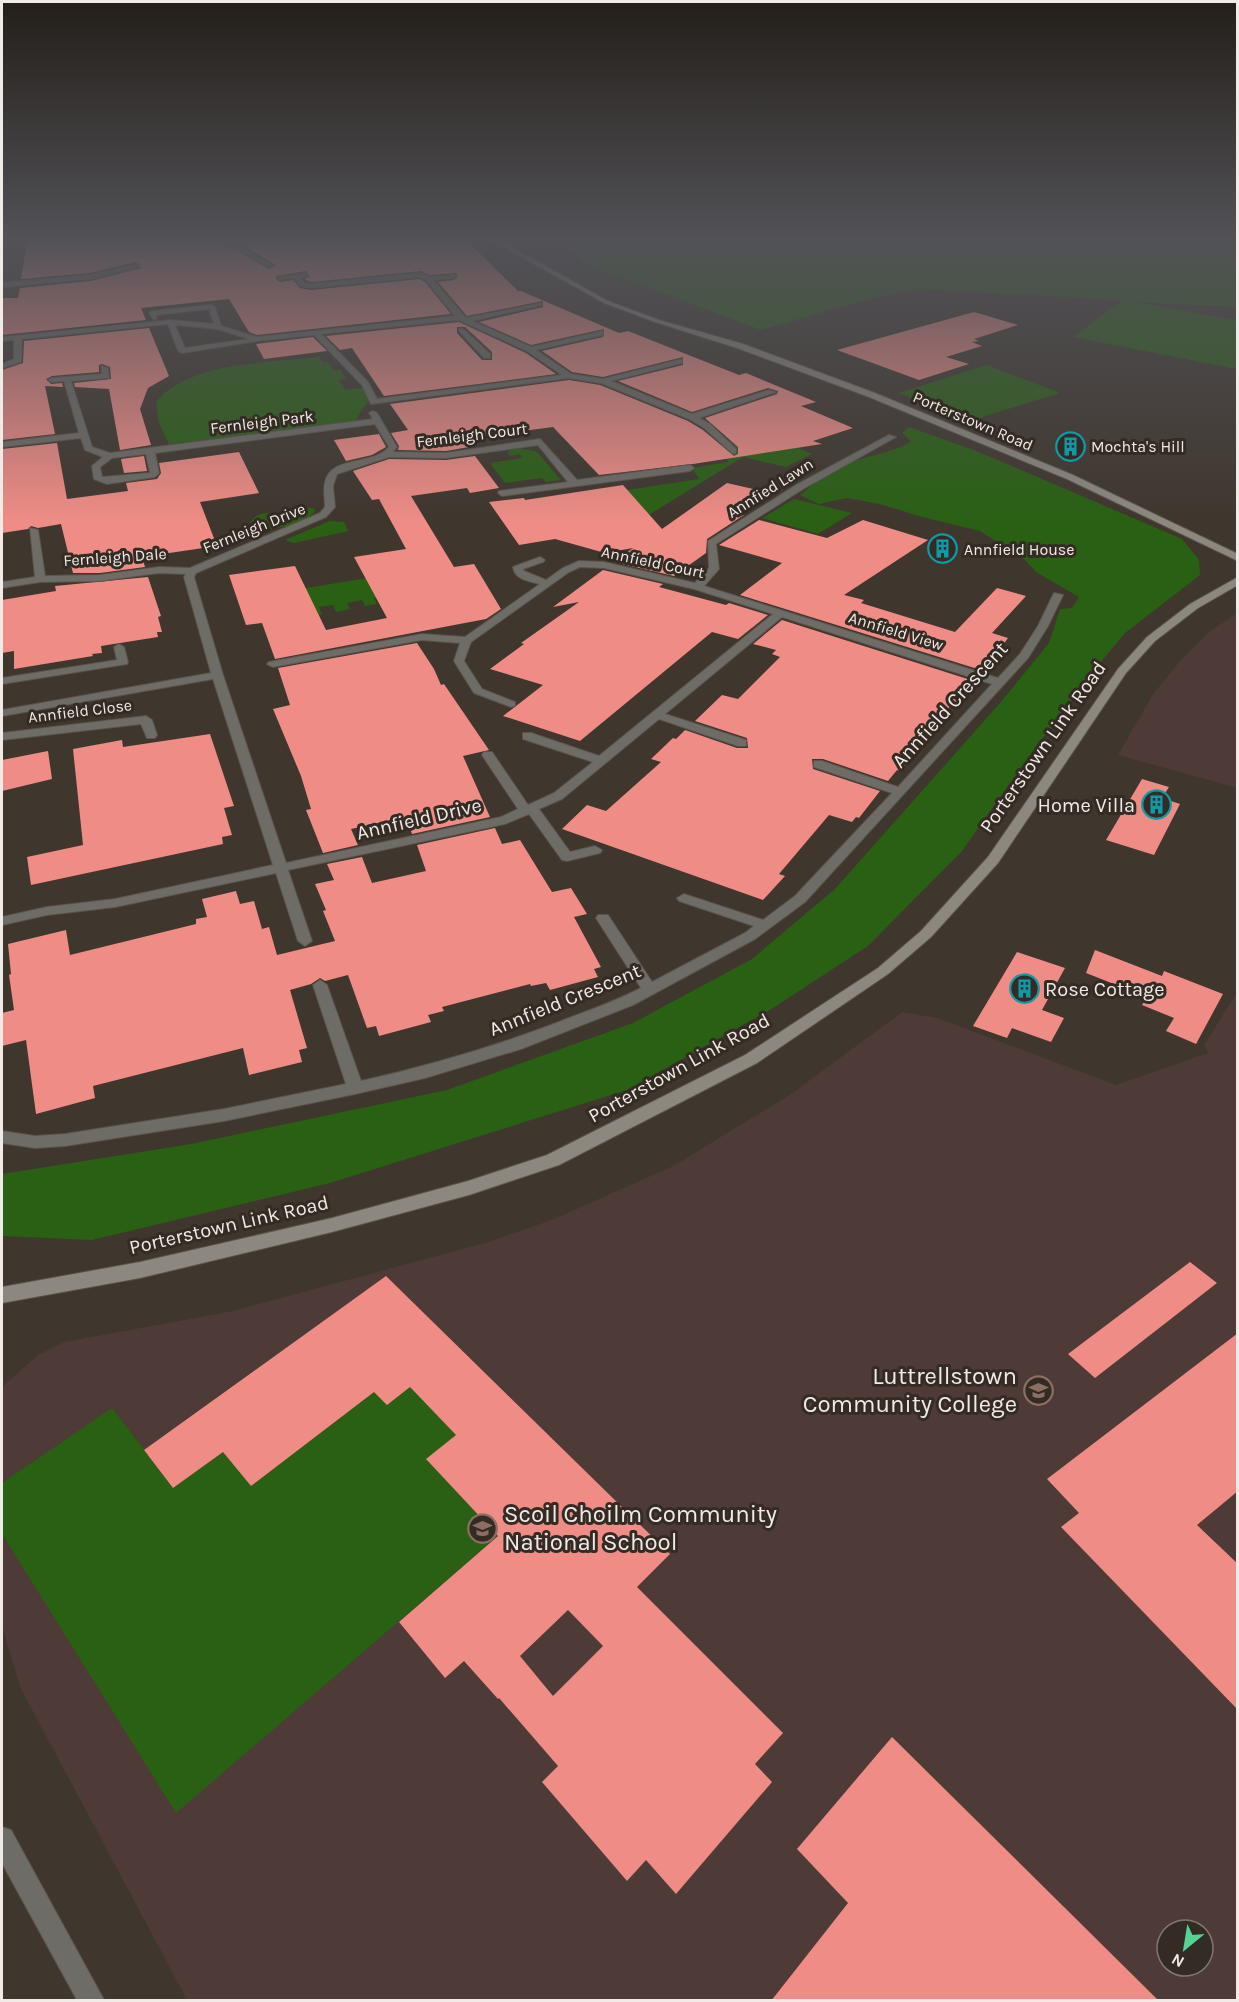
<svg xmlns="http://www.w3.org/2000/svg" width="1239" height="2002" viewBox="0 0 1239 2002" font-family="Karla,sans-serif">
  <rect width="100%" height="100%" fill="#3f362e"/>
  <path fill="#4e3a36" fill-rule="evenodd" d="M1237 613V788L1118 755 1153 694 1181 660 1209 632Z
    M1237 992V2000H187L20 1687 2 1626V1387L38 1355 64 1342 233 1311 488 1242 554 1219 673 1166 791 1094 902 1012 937 1018 1116 1085 1208 1053 1204 1045ZM1167 1930H1203V1966H1167Z"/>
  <path fill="#2a6014" d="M563 240H1205L1237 245V307L1134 302 1237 320V369L1073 337 1123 300 917 289 868 299 761 330 583 263Z
    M320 357 322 362H328L334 371 340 369 346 379 339 380 345 390 363 388 369 402 362 409 355 422 169 444 159 423 156 402C189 361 271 363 320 357Z
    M987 365 1060 393 969 421 899 393Z
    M909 427 979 452 1182 539 1199 560 1200 575 1125 633 1100 663 1032 752 962 851 868 946 773 1008 627 1090 330 1183 92 1240 2 1236V1174L191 1144 447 1090 633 1023 752 959 835 889 1000 703 1049 643 1060 609 1072 608 1079 597 1036 572 1026 561 980 531 922 517 880 504 847 498 819 504 800 495C812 486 824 474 837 467 853 459 901 451 911 441L902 433Z
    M746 432 779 440 812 454 786 467 743 457 634 524 627 490 699 479 692 468 728 462 721 443Z
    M515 448 536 451 561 480 546 482 542 478 505 483 490 463 522 458 520 454 510 456 507 452Z
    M794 499 852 513 818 534 762 518Z
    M304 508H313L315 511C305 523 279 529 263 530L251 522C254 515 262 513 269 513L272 520 306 515Z
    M330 521 344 522 348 531 294 543 287 541V539Z
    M417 570 388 596 374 598 377 604 365 606 362 600 347 603 350 609 336 612 333 605 319 607 322 615 300 618V589Z
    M410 1387 456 1435 426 1459 498 1536 176 1813 2 1534V1483L112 1408 173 1488 223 1452 251 1486 374 1392Z"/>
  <path fill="#ef8c86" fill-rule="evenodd" d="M42 240H218L269 269 276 265 233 240H466L518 291H521L619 333 628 331 739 375 746 373 816 402 801 406 853 428 813 441 822 444 693 464 599 475 553 427 463 439 469 447 446 451 398 450 399 446 391 433 408 430 390 404 569 380 600 385 688 421 703 430 734 456 738 454V447L705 418 777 394 778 391 768 388 692 412 618 381 683 365V357L603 377 572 372 542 351 603 337 604 329 531 345 479 322 543 307V301L467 316 438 282 454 280 458 276 456 273 429 275 421 271 311 282 304 279 310 277 306 271 277 276 275 278 280 282 293 280 300 288 311 290 420 279 425 282 451 314 257 335 249 332 229 299 141 308 146 320 2 335V298H18L20 288 91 281 141 268 136 262 90 273 21 279 27 243Z
    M974 312 1018 325 974 339 979 341 972 342 982 346 946 357 969 364 919 380 837 350Z
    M459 322 526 353 556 374 384 396 352 348 340 350 326 336ZM457 327H465L492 352V360H482L457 333Z
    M149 328 169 376 148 388 140 409 151 445 120 450 109 389 75 387 74 383 111 379 110 367 102 364 99 365V372L52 376 46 379 51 384 62 383 63 387 45 386 55 434 2 440V370L23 363 24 341Z
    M313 337 327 351 264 359 256 344Z
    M379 434 386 447 372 455 346 461 334 440Z
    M57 443 67 499 128 491 126 483 157 479 161 473 159 463 239 452 259 493 200 502 217 546 142 557 145 567 100 573H73L61 524 38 528 31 526 28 529 2 533V449Z
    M144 456 147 471 124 473 121 459Z
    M475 456 499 488 470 493 467 488 411 496 454 567 474 564 501 609 486 619 275 659 262 623 246 625 229 575 295 566 326 630 387 618 354 557 406 549 379 499 372 500 353 471 389 459 446 460Z
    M727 483 762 491 733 513 744 515 707 539 706 553 674 576 614 562 633 548 605 553 555 539 519 545 489 502 524 498 525 500 623 485 662 529Z
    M759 520 827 538 863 520 928 540 844 595 864 600 861 603 955 632 997 588 1026 596 992 633 1008 638 984 671 740 595 782 563 719 545Z
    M603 570 663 584 659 587 726 605 729 603 768 615 738 639 712 632 580 741 503 716 543 685 490 669 524 644 521 643 579 602 553 607Z
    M148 577 161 616 158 617 162 632H157L158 637 101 646 102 653 92 654 93 656 14 669V651L2 653V600L56 591 55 586Z
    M782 620 977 682 959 707 951 705 900 771 897 770 888 781 823 759H812L813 769 880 791 859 818 856 817 852 822 829 815 779 874 785 876 763 900 562 829 587 805 606 811 661 762 651 759 673 738 676 739 685 730 737 748H748L747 738 695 721 722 695 738 699 780 657 772 654 776 650 753 644Z
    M417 643 434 669 441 685 444 684 489 750 463 756 490 817 412 834 406 817 351 829 358 845 323 853 306 810 311 809 301 776 273 709 290 705 278 668Z
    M210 734 234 806 224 808 232 835 222 837 223 844 31 885 27 857 83 845 73 749 122 740 123 747Z
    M48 751 52 779 2 791V760Z
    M1142 779 1169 787 1162 798 1180 804 1154 855 1106 840Z
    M495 828 502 844 520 840 552 892 571 888 587 914 574 917 601 967 594 969 598 977 550 990 546 983 531 986 530 984 442 1007 444 1011 428 1015 431 1022 379 1036 376 1026 367 1028 348 975 325 981 320 978 311 984 290 990 307 1048 299 1050 302 1062 249 1075 243 1048 93 1086 95 1098 36 1114 26 1040 2 1046V1013L14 1010 9 975 11 974 8 944 66 930 70 955 196 924V919L207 917 202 899 236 891 240 904 254 901 262 929 269 927 277 955 335 941 323 911 326 910 315 884 334 880 327 864 362 857 372 883 426 871 417 845Z
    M1095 950 1162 976 1164 971 1223 994 1196 1044 1166 1031 1174 1018 1142 1005 1147 997 1086 973Z
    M1017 952 1065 968 1042 1010 1064 1018 1051 1042 1012 1028 1007 1038 973 1026Z
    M1190 1262 1217 1283 1095 1378 1068 1354Z
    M386 1276 670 1554 637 1587 783 1733 755 1764 772 1782 676 1894 646 1860 627 1881 542 1782 558 1766 499 1698 498 1699 464 1661 445 1678 399 1622 498 1536 426 1459 456 1435 410 1387 387 1405 374 1392 251 1486 223 1452 173 1488 144 1450ZM568 1610 603 1646 553 1696 520 1656Z
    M1238 1333V1491L1197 1525 1238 1564V1710L1061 1527 1079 1513 1047 1479Z
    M892 1737 1159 2001H771L848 1903 797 1849Z"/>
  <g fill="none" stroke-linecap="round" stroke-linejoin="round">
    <defs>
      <path id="street" d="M220 240H228L274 266 269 267Z
        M137 264 139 267 90 279 2 287V283L90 275Z
        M306 273 308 276 300 278 304 283 311 284 421 273 429 277 456 275 454 278 433 280 466 318 542 303V305L472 321 531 347 603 331V335L536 350 571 374 603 379 682 359V363L611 381 692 414 769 390 776 392 699 418 710 424 736 449V453L733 454 704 428 689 419 601 383 569 378 371 404 362 385 314 335 257 341 182 353 178 351 168 324 22 339 21 362 2 368V364L14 359V340L2 341V337L171 320 214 324 209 309 156 315 157 318 154 320 149 313 152 311 212 305 215 307 221 326 257 337 455 316 426 280 420 277 311 288 300 286 294 278 280 280 277 278ZM459 320 527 351 562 375 377 399 368 382 321 334ZM175 325 217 329 249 339 185 348Z
        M459 329H463L490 354V358H484L459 331Z
        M101 366 108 368 109 378 71 381 92 447 110 453 373 419 369 413 373 411 377 413 397 447 393 452 446 453 540 439 577 480 690 465 694 468 690 471 502 496 498 493 499 491 568 482 538 445 446 458 389 457 337 474 333 486 335 507 326 517 196 573 194 577 223 675 286 863 501 817 518 809 482 755 484 752H492L528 805 554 793 593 762 523 739V733H531L599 756 773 614 694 589 604 568 580 567 569 572 471 642 464 661 482 689 515 702V706L511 707 474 693 454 661 460 643 422 640 273 667 267 664 269 662 422 634 465 637 540 584C529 581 515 580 513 567L540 557 545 560 543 562 523 569 524 571 546 580 563 568 579 561 604 562 695 583 709 568 708 541 796 485 889 435 896 437 803 489 716 544 719 569 704 586 998 678 1020 654 1038 626 1054 593 1063 595 1048 626 1028 658 805 902 755 939 633 1005 521 1049 425 1078 355 1094 224 1121 65 1146 35 1148 2 1143V1131L35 1136 65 1134 224 1109 346 1084 313 985 320 980 327 985 361 1081C432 1065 501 1045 569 1018 593 1009 618 1000 641 988L596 918 598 915H608L652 982 745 933 754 926 679 901 677 898 684 894 763 920 795 896 892 793 814 767V761H822L898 787 992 684 782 617 665 714 746 740V746H738L659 719 562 799 539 809 570 852 595 846 602 850 600 853 567 861 562 860 529 814 505 824 288 870 312 941 305 946 298 941 276 873 115 907 47 915 2 925V917L47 907 115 899 273 865 213 679 2 716V710L211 673 184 577 186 574 159 573 100 581 40 582 2 588V582L35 577 30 528 38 530 45 576 100 575 159 567 190 568 320 513 325 507C325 499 323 490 325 482 331 455 373 466 389 447L375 424 155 453 159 473 155 477 107 484 94 479 92 466 103 457 85 450 81 438 2 447V442L79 433 64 381 52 382 48 380 52 378 102 374ZM146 454 150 473 102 477 100 467 112 458Z
        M119 644 124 647 128 662 127 664 2 684V678L117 660 114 647Z
        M146 716 152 720 157 735 155 738H147L141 724 2 740V733Z
        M2 1827 11 1830 104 2000H77L2 1863Z"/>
      <path id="secondary" d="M491 240H499L608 301 659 320 743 344 875 393 1073 475 1238 554V561L1067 479 869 397 737 348 655 322 604 303Z
        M1238 577V585L1198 608 1155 641 1126 673 998 863 931 937 888 974 757 1063 559 1165 469 1195 332 1232 140 1278 2 1303V1287L140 1262 332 1218 468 1181 547 1155 745 1055 878 968 921 931 988 857 1118 669 1147 637 1190 604Z"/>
    </defs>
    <use href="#street" stroke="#5b534b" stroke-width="2"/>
    <use href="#secondary" stroke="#5b534b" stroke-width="2"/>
    <use href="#street" fill="#6e6c67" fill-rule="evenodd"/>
    <use href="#secondary" fill="#8c8880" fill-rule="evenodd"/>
  </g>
  <linearGradient id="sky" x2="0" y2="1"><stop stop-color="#231e19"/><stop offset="0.46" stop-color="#525257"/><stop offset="1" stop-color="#525257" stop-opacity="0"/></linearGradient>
  <rect width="1239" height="521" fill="url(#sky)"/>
  <defs>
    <symbol id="building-ring" viewBox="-11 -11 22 22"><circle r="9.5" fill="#342c24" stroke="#0f9aa8" stroke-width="1.5"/><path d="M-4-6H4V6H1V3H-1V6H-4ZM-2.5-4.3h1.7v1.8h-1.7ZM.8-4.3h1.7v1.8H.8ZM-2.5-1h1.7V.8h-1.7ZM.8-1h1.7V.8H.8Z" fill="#0f9aa8"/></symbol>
    <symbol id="school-ring" viewBox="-11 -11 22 22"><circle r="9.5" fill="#342c24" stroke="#8d6e63" stroke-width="1.5"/><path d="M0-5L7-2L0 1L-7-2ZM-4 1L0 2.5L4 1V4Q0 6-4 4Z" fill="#8d6e63"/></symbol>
  </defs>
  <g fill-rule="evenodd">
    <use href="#building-ring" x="1054" y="430" width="33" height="33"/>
    <use href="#building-ring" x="926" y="532" width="33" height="33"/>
    <use href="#building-ring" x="1140" y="788" width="33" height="33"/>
    <use href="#building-ring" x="1008" y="972" width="33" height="33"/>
    <use href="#school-ring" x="1022" y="1374" width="33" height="33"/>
    <use href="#school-ring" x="466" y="1512" width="33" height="33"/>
  </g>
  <g text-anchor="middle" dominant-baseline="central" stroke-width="6" stroke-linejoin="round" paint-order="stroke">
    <g font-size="16" fill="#f0ebe6" stroke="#342c24">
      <text transform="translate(973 421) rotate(23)">Porterstown Road</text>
      <text transform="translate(262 422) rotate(-7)">Fernleigh Park</text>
      <text transform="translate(472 435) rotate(-7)">Fernleigh Court</text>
      <text transform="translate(770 488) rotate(-32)">Annfied Lawn</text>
      <text transform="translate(254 528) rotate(-22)">Fernleigh Drive</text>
      <text transform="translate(115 557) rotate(-4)">Fernleigh Dale</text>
      <text transform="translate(653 562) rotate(12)">Annfield Court</text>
      <text transform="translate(896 631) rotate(17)">Annfield View</text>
      <text transform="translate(80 711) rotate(-7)">Annfield Close</text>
    </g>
    <g font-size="16" fill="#f0ebe6" stroke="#342c24" text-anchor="start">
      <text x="1091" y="446">Mochta's Hill</text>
      <text x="964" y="549">Annfield House</text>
    </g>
    <g font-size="20" fill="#f0ebe6" stroke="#342c24">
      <text transform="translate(950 705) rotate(-48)">Annfield Crescent</text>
      <text transform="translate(1043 747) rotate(-55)">Porterstown Link Road</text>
      <text transform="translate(419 819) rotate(-13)">Annfield Drive</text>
      <text transform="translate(565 1000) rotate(-22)">Annfield Crescent</text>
      <text transform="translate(679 1068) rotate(-29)">Porterstown Link Road</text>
      <text transform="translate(229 1225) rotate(-13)">Porterstown Link Road</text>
    </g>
    <g font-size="20" fill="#f0ebe6" stroke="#342c24" text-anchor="end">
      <text x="1135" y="805">Home Villa</text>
      <text x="1045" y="989" text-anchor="start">Rose Cottage</text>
    </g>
    <g font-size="24" fill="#f0ebe6" stroke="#342c24" text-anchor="end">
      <text x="1017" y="1376">Luttrellstown<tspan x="1017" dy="28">Community College</tspan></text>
      <text x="504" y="1514" text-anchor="start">Scoil Choilm Community<tspan x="504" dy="28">National School</tspan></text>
    </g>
  </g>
  <rect width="1239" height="2002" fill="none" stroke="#f0ebe6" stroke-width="6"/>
  <g transform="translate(1185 1948) rotate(210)"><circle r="28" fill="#342c24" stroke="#7f7872" stroke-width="1.5"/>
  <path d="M0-4.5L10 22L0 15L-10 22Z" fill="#54d395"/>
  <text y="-9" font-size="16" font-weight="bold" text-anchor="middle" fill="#f0ebe6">N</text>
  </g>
</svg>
